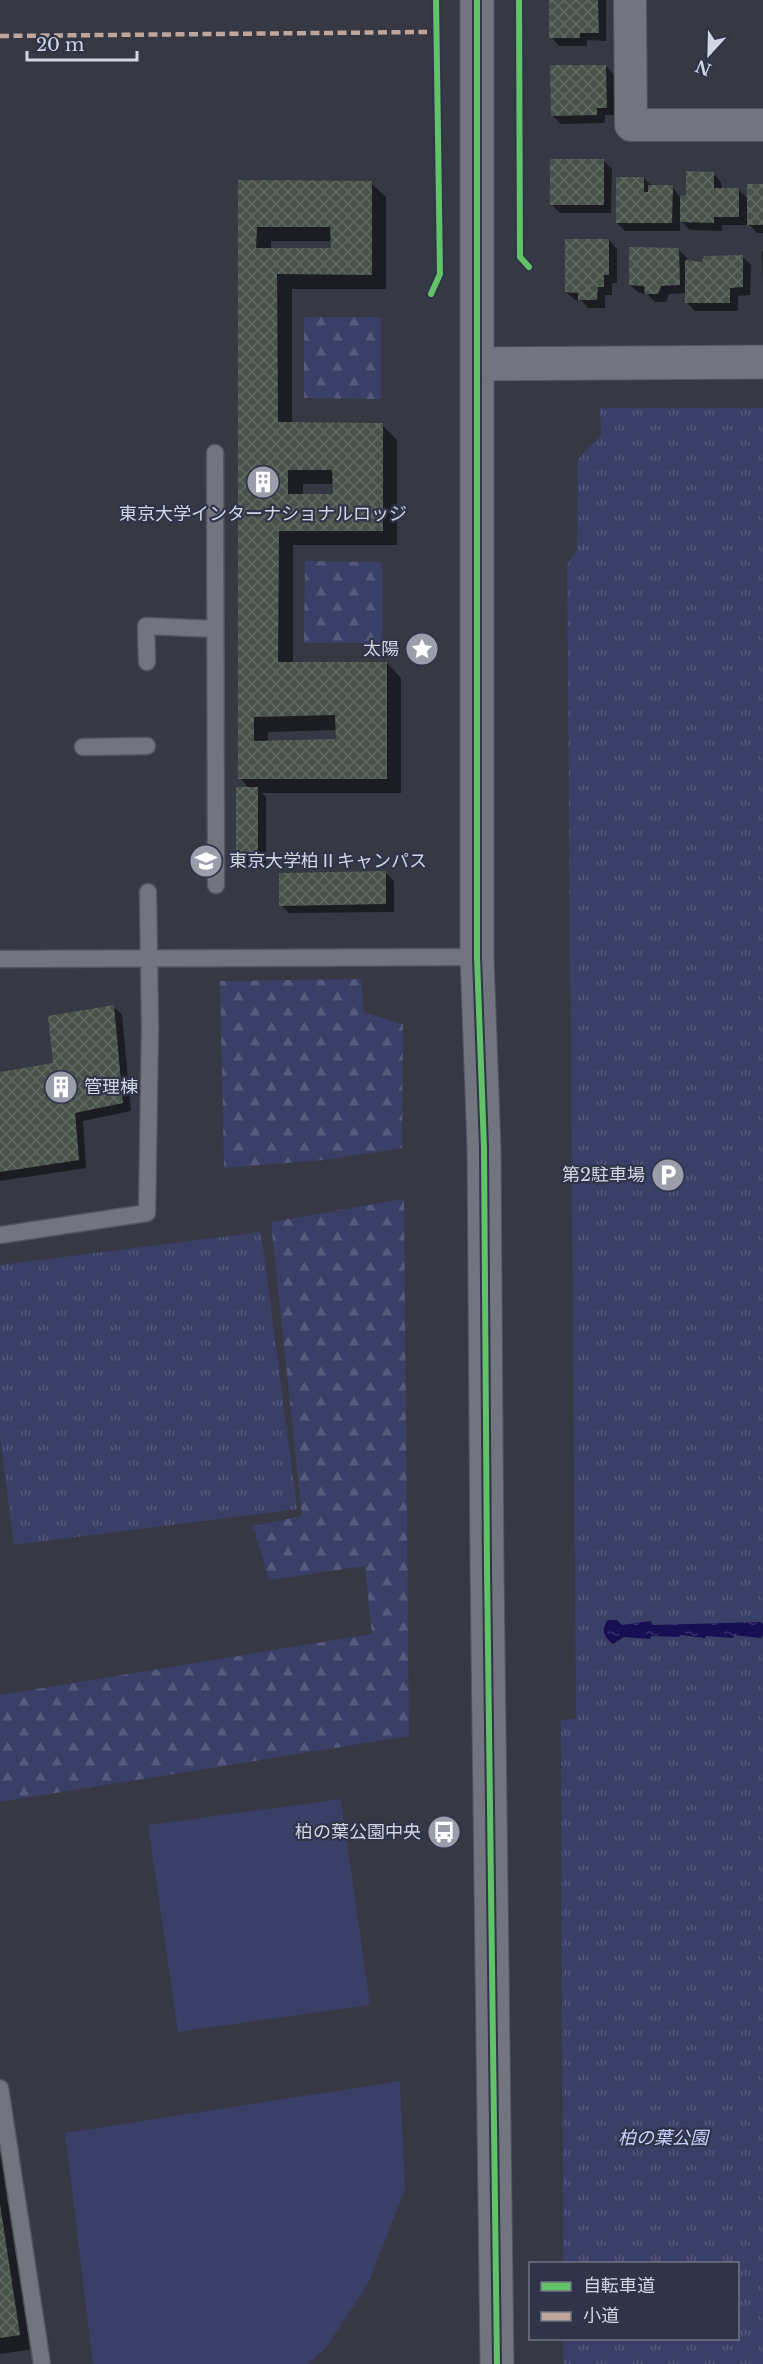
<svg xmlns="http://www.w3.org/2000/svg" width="763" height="2364" viewBox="0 0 763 2364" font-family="'Libre Baskerville','Noto Sans JP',serif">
  <defs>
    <pattern id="forest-firs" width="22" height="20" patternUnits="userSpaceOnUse" patternTransform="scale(1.5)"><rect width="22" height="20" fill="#393f67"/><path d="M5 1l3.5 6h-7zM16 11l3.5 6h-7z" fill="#555a7c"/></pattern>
    <pattern id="park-tufts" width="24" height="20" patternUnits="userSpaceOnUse" patternTransform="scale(1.5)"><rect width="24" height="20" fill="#393f67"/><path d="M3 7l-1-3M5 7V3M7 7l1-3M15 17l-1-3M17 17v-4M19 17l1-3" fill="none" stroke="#555a7c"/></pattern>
    <pattern id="water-ripples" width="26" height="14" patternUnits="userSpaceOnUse" patternTransform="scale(1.5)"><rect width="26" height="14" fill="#161053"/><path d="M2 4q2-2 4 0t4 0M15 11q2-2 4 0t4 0" fill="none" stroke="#37326b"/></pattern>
    <pattern id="building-cross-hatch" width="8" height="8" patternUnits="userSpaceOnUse" patternTransform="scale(1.5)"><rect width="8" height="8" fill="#48524a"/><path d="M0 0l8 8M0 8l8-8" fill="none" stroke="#626a64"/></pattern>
  </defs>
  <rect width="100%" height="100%" fill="#363843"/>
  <path fill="url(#forest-firs)" d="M304 317H381V399L304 398Z
    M305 561 382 562V643H304Z
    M361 979 364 1012 403 1024 402 1148 325 1160 224 1168 220 981Z
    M404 1199 409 1736 0 1802V1695L372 1634 365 1566 269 1580 253 1526 302 1516 271 1222Z"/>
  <path fill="url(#park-tufts)" d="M600 408H763V2364H563V2339L738 2338V2264L563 2263 561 1720 576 1719 567 564 577 550 578 459 601 436Z
    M261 1232 297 1509 14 1545 0 1438V1265Z"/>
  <path fill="#393f67" d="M341 1799 370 2005 178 2032 148 1825Z
    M400 2081 405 2189 368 2284 325 2349 308 2364H93L65 2133Z"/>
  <path fill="url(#water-ripples)" d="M608 1620H617L622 1625 650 1621 653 1625 760 1622 763 1624V1635L761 1638 734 1635 733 1638 706 1636 705 1638 680 1635 679 1637 651 1636 650 1639 624 1637 613 1644C603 1637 601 1629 608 1620Z"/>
  <path fill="#0007" fill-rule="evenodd" d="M550 0H606V41L587 40V46H559L551 37Z
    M606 66 614 75 615 115H605V123L561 124 552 115Z
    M603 160 612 169 611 213H560L551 204Z
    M713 173 721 182 722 190H739L749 200 763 186V233H757L747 222V225H722V231L690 230 680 220V231H625L617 223 644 178 652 186H672L680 197H687Z
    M239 182 371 183 386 197V289H292V424L382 425 397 440V545H293V663H387L401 678V793H262L266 797V865H246L238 857 250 789 240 778ZM271 241H332V250H271ZM303 484H334V495H303ZM337 730V741L268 742V732Z
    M609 240 617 249V283H612V295H605V308H588L581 300H575L566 292Z
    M679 250 687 258V262L702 263 742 256 751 265 750 295 738 296V311H695L687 303V293L669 294 666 302H655L647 294 639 293 630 285Z
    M762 251H763V285Z
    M385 872 394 881V912L289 913 281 905Z
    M114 1007 122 1015 131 1111 83 1121 86 1168 0 1181V1073L55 1064Z
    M0 2146 6 2152 34 2349 0 2354Z"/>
  <path fill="url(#building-cross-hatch)" fill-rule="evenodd" d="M549 0H598L599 33H580V38H549Z
    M550 65H606L607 108H597V115L551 116Z
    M550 159H604V205H550Z
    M686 171 714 172V188H739V217H714V223L680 222V196L686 195Z
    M616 177H644V192H648V185H673L672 223H616Z
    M238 180 372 181V275L277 274 278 422 383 423V531H279L278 662H387V779H238ZM257 227H330L331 248H256ZM288 470H332L333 494H288ZM335 715 336 739 254 741V717Z
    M747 184H763V225H747Z
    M565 239H609V275H604V287H598L597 300H578V293L565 292Z
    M629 247 679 248 680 285 661 286 658 294H645L644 286 629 285Z
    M743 255V287L730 288V303H685V260L702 262 704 256Z
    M236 787H258V857H236Z
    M386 871V904L279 906V873Z
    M114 1005 123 1103 75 1113 79 1160 0 1172V1072L53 1063 48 1016Z
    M0 2204 20 2335 0 2338Z"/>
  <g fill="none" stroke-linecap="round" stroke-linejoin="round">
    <defs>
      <path id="lane" d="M215 453 216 885
        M147 662 146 626 215 629
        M83 747 147 746
        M0 959 477 957
        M0 1235 147 1213 150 1027 148 892
        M0 2088 42 2364"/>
      <path id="street" d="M630 0 631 125H763"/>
      <path id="secondary" d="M477 0V957L484 1148 487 1568 497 2364
        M477 364 763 362"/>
    </defs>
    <use href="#lane" stroke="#52545e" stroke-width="19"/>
    <use href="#street" stroke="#52545e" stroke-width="34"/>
    <use href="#secondary" stroke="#52545e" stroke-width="35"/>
    <use href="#lane" stroke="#72757e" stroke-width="16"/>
    <use href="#street" stroke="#72757e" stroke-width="32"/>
    <use href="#secondary" stroke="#72757e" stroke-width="33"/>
    <path stroke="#c0a59a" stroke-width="4.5" stroke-dasharray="9 4.5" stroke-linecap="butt" d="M0 36 427 32"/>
    <defs>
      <path id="cycleway" d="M477 0V957L484 1148 487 1568 497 2364
        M519 0 520 257 529 267
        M431 294 440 274 436 0"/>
    </defs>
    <use href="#cycleway" stroke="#303449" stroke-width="10"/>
    <use href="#cycleway" stroke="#61c268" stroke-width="6"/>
  </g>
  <defs>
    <symbol id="building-disc" viewBox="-11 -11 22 22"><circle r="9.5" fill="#9b9eaa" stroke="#303449"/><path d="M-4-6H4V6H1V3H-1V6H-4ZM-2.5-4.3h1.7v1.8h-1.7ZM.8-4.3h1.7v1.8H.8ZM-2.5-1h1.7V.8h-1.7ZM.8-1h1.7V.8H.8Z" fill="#fff"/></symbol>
    <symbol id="sight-disc" viewBox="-11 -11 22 22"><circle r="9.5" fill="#9b9eaa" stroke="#303449"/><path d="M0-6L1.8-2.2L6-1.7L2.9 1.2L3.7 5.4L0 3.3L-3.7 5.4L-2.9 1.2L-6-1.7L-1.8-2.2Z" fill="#fff"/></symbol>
    <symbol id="university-disc" viewBox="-11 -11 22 22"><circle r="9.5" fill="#9b9eaa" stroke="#303449"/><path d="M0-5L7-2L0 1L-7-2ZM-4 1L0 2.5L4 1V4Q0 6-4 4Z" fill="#fff"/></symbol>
    <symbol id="parking-disc" viewBox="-11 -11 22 22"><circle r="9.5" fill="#9b9eaa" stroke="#303449"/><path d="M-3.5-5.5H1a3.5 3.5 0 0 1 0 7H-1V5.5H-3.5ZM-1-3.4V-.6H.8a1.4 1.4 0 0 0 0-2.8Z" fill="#fff"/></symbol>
    <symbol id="bus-disc" viewBox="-11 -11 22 22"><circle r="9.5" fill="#9b9eaa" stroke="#303449"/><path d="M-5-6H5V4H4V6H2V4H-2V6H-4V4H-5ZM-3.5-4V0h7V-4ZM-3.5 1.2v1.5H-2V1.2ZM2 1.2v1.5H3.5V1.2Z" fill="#fff"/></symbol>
  </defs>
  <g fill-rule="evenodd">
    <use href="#building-disc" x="244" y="463" width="38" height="38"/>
    <use href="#sight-disc" x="403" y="630" width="38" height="38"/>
    <use href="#university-disc" x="187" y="842" width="38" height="38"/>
    <use href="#building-disc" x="42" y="1068" width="38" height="38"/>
    <use href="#parking-disc" x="649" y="1156" width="38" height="38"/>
    <use href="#bus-disc" x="425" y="1813" width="38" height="38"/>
  </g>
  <g text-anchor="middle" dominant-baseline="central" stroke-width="4.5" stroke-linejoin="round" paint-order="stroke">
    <g font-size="18" fill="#d2d5e2" stroke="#303449" text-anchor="end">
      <text x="263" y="514" text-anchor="middle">東京大学インターナショナルロッジ</text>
      <text x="399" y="649">太陽</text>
      <text x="229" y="861" text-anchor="start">東京大学柏Ⅱキャンパス</text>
      <text x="84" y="1087" text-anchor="start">管理棟</text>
      <text x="645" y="1175">第2駐車場</text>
      <text x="421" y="1832">柏の葉公園中央</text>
    </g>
    <g font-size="18" font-style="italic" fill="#c7d1fc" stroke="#303449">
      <text x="663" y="2138">柏の葉公園</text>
    </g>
  </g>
  <rect x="529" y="2262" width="210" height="78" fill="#303449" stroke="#717486" stroke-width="1.5"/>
  <rect x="541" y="2282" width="30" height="9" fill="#61c268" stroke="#717486" stroke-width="1.5"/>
  <text x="583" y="2292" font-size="18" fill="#d2d5e2">自転車道</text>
  <rect x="541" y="2312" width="30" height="9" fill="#c0a59a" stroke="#717486" stroke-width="1.5"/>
  <text x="583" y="2322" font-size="18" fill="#d2d5e2">小道</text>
  <g transform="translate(709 54) rotate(202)" stroke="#303449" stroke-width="4.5" paint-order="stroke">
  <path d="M0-4.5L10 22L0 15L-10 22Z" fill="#d2d5e2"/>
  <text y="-9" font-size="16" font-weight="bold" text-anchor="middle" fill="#d2d5e2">N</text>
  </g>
  <path d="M27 51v9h110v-9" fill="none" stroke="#d2d5e2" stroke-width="3"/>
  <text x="36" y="51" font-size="18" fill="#d2d5e2" stroke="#303449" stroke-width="4.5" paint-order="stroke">20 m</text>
</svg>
